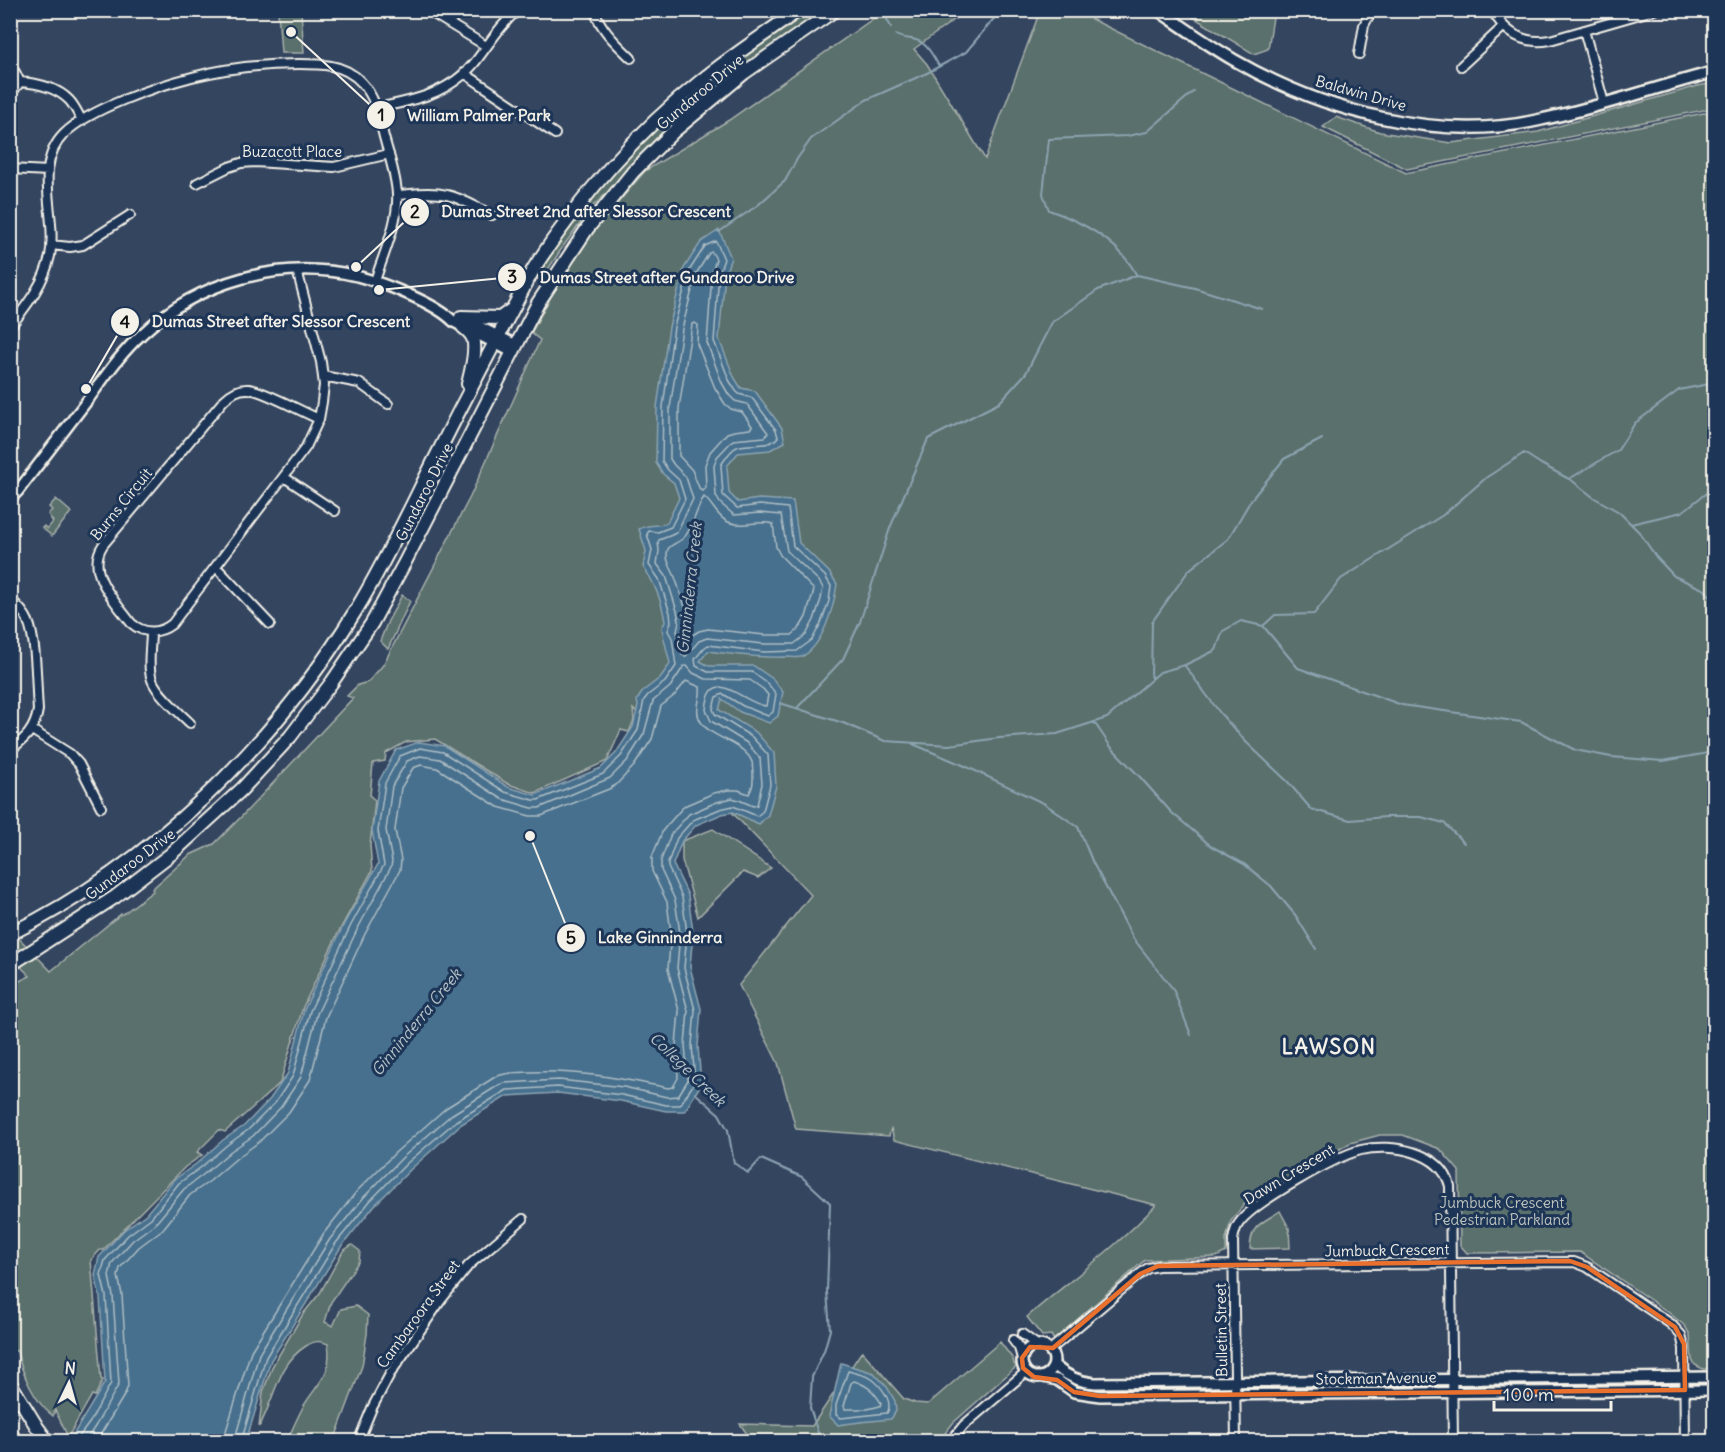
<svg xmlns="http://www.w3.org/2000/svg" width="1725" height="1452" viewBox="0 0 1725 1452" font-family="Delius,sans-serif">
  <rect width="100%" height="100%" fill="#344560"/>
  <filter id="ink" filterUnits="userSpaceOnUse"><feTurbulence type="fractalNoise" baseFrequency=".0167" numOctaves="2"/><feDisplacementMap in="SourceGraphic" scale="12" xChannelSelector="R" yChannelSelector="G"/><feConvolveMatrix kernelMatrix="1 2 1 2 8 2 1 2 1" color-interpolation-filters="sRGB"/></filter>
  <g filter="url(#ink)">
    <path fill="#5a706c" stroke="#a7b0aa" stroke-width="1.5" d="M278 11H301L304 53H281Z
      M808 11H826L619 182 594 205 564 245 541 280 535 278C582 205 634 143 700 88 734 60 771 35 808 11Z
      M884 11H966L914 49 927 64 985 159 1040 11H1075L1406 173 1714 111V1368L1703 1369 1695 1365 1692 1360 1690 1335 1685 1326 1668 1312 1580 1252 1467 1253 1460 1245 1459 1171 1440 1149 1403 1135H1380L1350 1143 1246 1202 1231 1221 1226 1239V1252L1216 1257 1145 1260 1054 1340 1051 1335 1042 1336 1027 1317C1070 1280 1117 1247 1156 1205L894 1140 891 1128 889 1136 796 1129 778 1063 739 985 811 895 633 709 634 720 629 732 621 730 607 761 535 793 508 784 435 739 406 742 386 753 385 761 373 763 370 796 375 800 370 845 372 871 338 933 303 1007 280 1083 225 1132 219 1130 197 1152 202 1155 185 1167 103 1250H100L91 1260 101 1379 103 1380 95 1396 92 1395 68 1437 55 1410 53 1416C34 1402 22 1373 17 1351L11 1350V985L30 976 11 957 10 929 51 971 121 914H123L153 891 152 889 190 855 214 844 243 815 353 698 347 696 358 685 368 682 383 665 470 497 540 340 531 333 553 293 574 260 597 227 645 171 729 120Z
      M1183 11H1274L1268 49 1254 54Z
      M1714 83V108L1407 169 1323 127 1336 117 1380 132 1451 143 1538 132 1698 86Z
      M56 499 71 512 52 536 42 528 44 526 47 529 53 522 48 514 52 510 49 507Z
      M402 595 410 601 388 649 380 641 388 621Z
      M713 829 771 868 758 878 743 872 698 917 682 860V841Z
      M1280 1211 1289 1228 1290 1248 1250 1249C1251 1224 1261 1224 1280 1211Z
      M352 1245 360 1251 359 1261 331 1302 325 1322 333 1326 341 1309 356 1306 368 1315 367 1334 362 1366 334 1441H287C292 1430 297 1418 303 1407 317 1383 333 1376 328 1344 319 1340 314 1341 306 1346 277 1364 275 1399 259 1427L263 1392 273 1365 303 1314 320 1293 343 1251Z
      M1000 1342 1013 1359 1014 1364 1017 1366 953 1423 939 1441H752L740 1424 812 1426 862 1351 904 1399 915 1403 928 1404Z"/>
    <path fill="#46708e" stroke="#8ca4b2" stroke-width="1.5" d="M719 230 731 258 725 274 719 339 734 377 741 388 755 391 782 428 785 442 770 450 738 453 727 466 729 493 738 502 759 499 793 501 799 543 829 572 837 584C834 606 823 647 801 657 797 658 791 657 787 657 761 658 735 655 708 651L700 661 709 666H754L773 679 783 692 778 716 769 723 740 712 722 699 719 710 756 732 774 753 776 786 768 815 759 824 733 812 722 814 696 825 682 841 673 864 688 895 693 932 690 967 701 1009 698 1046 701 1084 685 1111H666L621 1101 558 1093 507 1096 460 1125 411 1169 374 1206 341 1247 271 1360 246 1441H64L73 1435 105 1382 100 1297 95 1275 99 1257 124 1230 146 1214 175 1179 196 1164 223 1140 244 1126 270 1099 288 1073 304 1010 344 924 378 864 372 831 379 781 396 750 419 742 445 746 508 787 535 795 601 768 616 753 633 727 638 706 637 700 643 691 660 678 670 664C669 658 661 629 662 627 663 625 664 624 665 622 662 602 655 583 643 567L646 551 639 529C650 523 655 527 667 523L679 498 674 483 663 474 656 463 657 407 669 327 684 268 701 242Z
      M841 1363 874 1373 887 1387 895 1401 896 1411 891 1419C873 1421 855 1422 838 1425L829 1416Z"/>
    <g fill="none" stroke-linecap="round" stroke-linejoin="round">
      <path stroke="#aebdc4" stroke-width="1.5" d="M712 252 716 259 712 273 707 343 722 383 729 395 735 401 747 404 768 433 765 437 733 440 717 457 714 466 716 496 720 503 734 515 760 513 781 515 787 551 819 581 823 588 821 599 814 620 806 635 794 644H764L707 638 699 641 685 657 682 655 677 631 679 621 677 611 666 576 657 564 659 551 658 542 659 540 672 535 677 532 693 499 686 477 674 465 670 459V408L682 329 696 274 709 253Z
        M695 323 698 325 697 344 715 388 725 404 731 409 742 412 752 426 750 429 734 431 727 433 710 452 705 465 706 488 703 491 700 490 692 470 679 456V408L691 331 692 324Z
        M704 497C712 503 716 515 726 521 740 529 758 519 773 524L776 547 780 555 814 590 806 617 799 629 792 635H765L708 629 699 631 691 636 688 635C686 629 688 623 687 616 685 604 680 592 676 580 673 569 664 561 668 549 670 544 682 542 686 535 694 524 697 507 704 497Z
        M848 1371C855 1373 866 1375 872 1379 881 1386 894 1402 887 1413L841 1418 836 1415V1405Z
        M854 1381C867 1385 874 1391 881 1403L880 1406 868 1409H845L844 1406 851 1383Z
        M75 1442 90 1422 111 1383 106 1296 101 1275 105 1260 128 1235 151 1218 179 1183 200 1168 227 1145 248 1130 275 1103 293 1076 310 1011 350 927 384 865 378 831 385 783 400 756 420 748 443 752 505 792 533 800H538L603 774 621 756 638 730 644 700 648 695 665 682 676 666 672 638 668 631 671 622 670 613 659 579 649 565 652 550 647 534 649 531 658 532 671 527 685 499 679 480 668 470 662 461 663 407 674 327 689 271 705 246 716 241 724 259 719 273 714 341 729 380 736 391 739 394 752 398 776 430 778 437C768 449 751 442 737 447 731 449 725 459 721 465L723 495 737 508 760 505 788 508 793 546 825 576 831 586 829 601 821 623 812 640 797 651 764 652 708 645 704 648 695 659 696 666 708 672H752L768 684 776 694 773 712 768 716 743 706 723 694 716 697 713 709 715 714 752 737 768 755 770 785 763 811 757 816 733 806 720 809 693 820 677 838 668 863V867L682 897 687 933 684 968 695 1010 692 1045 695 1082 680 1105H666L622 1095 558 1087 507 1090 456 1121 406 1164 370 1201 336 1243 266 1357 241 1442
        M85 1442 96 1425 119 1384 113 1296 109 1276 112 1263 133 1240 156 1223 184 1189 204 1174 231 1151 253 1136 281 1107 301 1077 317 1014 357 930 391 867 392 861 386 830 392 786 407 761 420 756 440 759 502 799 532 808H539L610 778 627 761 644 734 653 701 670 687 684 666H687L693 673 706 679 750 680 763 689 768 695 766 706C743 704 710 662 706 710L711 721 747 743 760 758 762 784 757 805 753 806 739 800 732 798 717 802 689 814 671 834 661 860V870L675 900 680 933 677 968 688 1011 685 1045 688 1080 678 1096 667 1097 624 1087 559 1080 505 1083 499 1085 451 1115 402 1158 364 1197 330 1239 259 1354 234 1442
        M96 1442 125 1394 128 1386 122 1295 118 1276 120 1268 139 1247 163 1229 190 1195 210 1181 237 1158 259 1142 289 1112 310 1080 326 1017 365 934 400 870 401 860 395 830 401 788 413 768 421 765 437 768 498 807 530 816H541L609 789 616 785 634 766 652 739 661 706 675 695 686 681 700 687C702 698 693 710 701 722 712 739 744 742 752 762 753 765 752 768 753 771 753 780 754 786 749 794L738 790H728L714 793 684 806 663 830 652 857V871L667 902 671 933 668 969 679 1011 676 1045 678 1078 673 1087 668 1088C621 1078 576 1070 528 1072 517 1073 505 1072 495 1077L446 1108 396 1152 357 1191 324 1233 251 1351 225 1434V1442"/>
      <path stroke="#8ca4b2" stroke-width="2" d="M882 10 891 27
        M896 35C902 39 909 38 916 40 927 43 933 56 939 66
        M719 232 758 205 785 181 797 159 811 139 866 100 927 73 966 52 1001 10
        M1136 274C1119 242 1083 222 1049 210L1043 194 1049 139 1127 136 1147 132 1194 91
        M1570 479 1593 497 1619 512 1640 533 1656 557 1674 576 1705 590 1714 601
        M1631 524 1682 512 1714 487
        M1264 627 1298 668 1402 705 1521 722 1575 750 1611 757 1663 761 1714 752
        M1185 666 1220 713 1246 742 1288 782 1311 809 1350 820 1386 817H1421L1444 823 1464 843
        M1151 679 1152 622 1169 598 1189 570 1228 539 1251 500 1284 459 1322 439
        M780 703 843 723 885 741 949 745 999 738 1057 734 1107 718 1160 672 1185 665 1216 650 1223 631 1241 621 1263 626 1275 615 1314 614 1341 579 1443 515 1487 477 1524 453 1541 464 1569 479 1618 450 1635 423 1679 390 1714 383
        M797 708 843 659 860 622 890 528 928 439 999 403 1026 373 1052 322 1098 290 1137 275 1195 288 1262 309
        M1094 722 1111 747 1140 777 1171 812 1211 846 1244 864 1271 886 1296 916 1316 949
        M913 744 965 766 1045 804 1078 827 1093 863 1133 938 1173 989 1191 1035
        M695 1093 719 1114 728 1130 734 1163 748 1173 761 1159 802 1177 830 1203 827 1292 830 1330 824 1351 812 1377 810 1408 821 1442"/>
      <defs>
        <path id="minor" d="M427 10 486 46
          M594 10C601 30 616 43 631 58
          M1492 10C1505 33 1524 45 1550 40L1654 10
          M1584 30 1604 103
          M1359 54 1364 25 1372 10
          M1461 66 1503 27
          M15 72 20 82C37 83 57 88 69 100 75 106 78 114 82 121
          M464 73 555 134
          M14 90 20 82
          M376 108C414 101 451 93 476 61 490 43 500 25 518 10
          M10 169 48 171
          M197 183 229 167 241 163 255 162 334 167 389 154
          M398 195C413 194 431 191 447 195 462 198 477 208 492 215
          M51 245 70 247 83 245 130 215
          M297 270 321 362 324 385 322 402 319 419C302 412 265 391 249 389 239 388 231 393 224 400L103 545C85 572 115 601 131 623 144 634 159 634 172 624L306 447 319 419
          M10 327C27 305 44 284 50 256 58 216 32 166 64 134 89 109 157 86 192 77 227 68 263 64 299 64 310 64 321 64 331 66 343 68 354 74 362 83 376 98 379 118 384 137 389 156 396 175 397 194 399 222 383 255 375 281
          M323 376 359 383 388 404
          M284 477 335 511
          M10 484 18 491
          M216 567 270 624
          M10 599C17 605 24 612 28 621 37 642 36 686 38 710 35 730 25 739 10 750
          M151 632C151 646 147 666 152 680 158 695 179 712 190 723
          M32 730 70 754 79 764 101 807
          M1022 1334 1037 1345
          M1013 1340 1019 1348 1022 1358
          M1050 1350 1140 1274 1148 1268 1158 1266 1574 1262 1587 1267 1671 1324 1681 1335 1684 1348 1685 1442
          M358 1442 372 1408 390 1374 441 1300 469 1265 523 1219
          M950 1442 964 1425 1026 1372
          M1236 1442 1233 1240C1234 1234 1235 1228 1239 1223 1253 1203 1336 1156 1361 1150 1391 1143 1441 1151 1450 1186L1453 1442"/>
        <path id="tertiary" d="M464 319 516 345
          M10 499 18 491C42 460 66 428 90 397 106 375 122 352 142 334 198 281 281 258 357 276 383 283 436 303 454 322L512 352
          M1022 1361a16 16 0 1 1 32 0a16 16 0 1 1-32 0Z
          M1054 1365C1066 1376 1079 1382 1095 1383L1714 1377
          M1043 1377 1057 1380 1074 1392 1100 1396 1714 1390"/>
        <path id="secondary" d="M1158 10C1183 27 1208 45 1234 60 1322 111 1438 143 1539 120 1598 108 1656 87 1714 72"/>
        <path id="primary" d="M461 317 500 318 511 310
          M463 327C467 330 471 334 473 338 477 350 471 372 468 384
          M10 934C152 864 274 745 356 610 387 559 413 502 440 449 470 388 503 328 534 268 580 197 636 133 702 80 733 55 767 33 799 10
          M10 965 115 897 171 854 242 789 290 737 332 682 372 623 405 562 538 303 587 229 633 172 673 132 744 73 835 10
          M10 1383 37 1427 48 1442
          M10 1432 16 1442"/>
      </defs>
      <use href="#minor" stroke="#f4f1e8" stroke-width="12"/>
      <use href="#tertiary" stroke="#f4f1e8" stroke-width="14"/>
      <use href="#secondary" stroke="#f4f1e8" stroke-width="15"/>
      <use href="#primary" stroke="#f4f1e8" stroke-width="16"/>
      <use href="#minor" stroke="#1d3557" stroke-width="8"/>
      <use href="#tertiary" stroke="#1d3557" stroke-width="9"/>
      <use href="#secondary" stroke="#1d3557" stroke-width="10"/>
      <use href="#primary" stroke="#1d3557" stroke-width="12"/>
    </g>
  </g>
  <path fill="none" stroke="#ea702d" stroke-width="4.5" stroke-linejoin="round" d="M1570 1261 1587 1267 1675 1327 1684 1344 1685 1390 1100 1396 1074 1392 1057 1380 1034 1377 1023 1368 1022 1358 1030 1347 1053 1348 1140 1274 1158 1266Z"/>
  <g text-anchor="middle" dominant-baseline="central" stroke-width="6" stroke-linejoin="round" paint-order="stroke">
    <g font-size="15" fill="#f4f1e8" stroke="#1d3557">
      <text transform="translate(700 92) rotate(-40)">Gundaroo Drive</text>
      <text transform="translate(1361 93) rotate(16)">Baldwin Drive</text>
      <text x="292" y="151">Buzacott Place</text>
      <text transform="translate(424 492) rotate(-63)">Gundaroo Drive</text>
      <text transform="translate(121 504) rotate(-51)">Burns Circuit</text>
      <text transform="translate(130 864) rotate(-37)">Gundaroo Drive</text>
      <text transform="translate(1289 1174) rotate(-31)">Dawn Crescent</text>
      <text transform="translate(1387 1250) rotate(-1)">Jumbuck Crescent</text>
      <text transform="translate(418 1314) rotate(-54)">Cambaroora Street</text>
      <text transform="translate(1221 1330) rotate(-91)">Bulletin Street</text>
      <text transform="translate(1376 1378) rotate(-1)">Stockman Avenue</text>
    </g>
    <g font-size="15" fill="#bec4bd" stroke="#1d3557">
      <text x="1502" y="1202">Jumbuck Crescent<tspan x="1502" dy="17">Pedestrian Parkland</tspan></text>
    </g>
    <g font-size="16" font-style="italic" fill="#b7c4c8" stroke="#1d3557">
      <text transform="translate(689 588) rotate(-84)">Ginninderra Creek</text>
      <text transform="translate(416 1022) rotate(-51)">Ginninderra Creek</text>
      <text transform="translate(688 1069) rotate(44)">College Creek</text>
    </g>
    <g font-size="21" font-weight="bold" letter-spacing="1.5" fill="#f4f1e8" stroke="#1d3557">
      <text x="1329" y="1046">LAWSON</text>
    </g>
  </g>
  <path fill="none" stroke="#f4f1e8" stroke-width="2" d="M291 32L381 115M356 267L415 212M379 290L512 277M86 389L125 322M530 836L571 938"/>
  <g fill="#f4f1e8" stroke="#1d3557" stroke-width="2">
    <circle cx="291" cy="32" r="6"/>
    <circle cx="356" cy="267" r="6"/>
    <circle cx="379" cy="290" r="6"/>
    <circle cx="86" cy="389" r="6"/>
    <circle cx="530" cy="836" r="6"/>
    <circle cx="381" cy="115" r="15"/>
    <circle cx="415" cy="212" r="15"/>
    <circle cx="512" cy="277" r="15"/>
    <circle cx="125" cy="322" r="15"/>
    <circle cx="571" cy="938" r="15"/>
  </g>
  <g font-size="18" text-anchor="middle" font-weight="bold" fill="#111">
    <text x="381" y="121">1</text>
    <text x="415" y="218">2</text>
    <text x="512" y="283">3</text>
    <text x="125" y="328">4</text>
    <text x="571" y="944">5</text>
  </g>
  <g font-size="16" text-anchor="middle" font-weight="bold" fill="#f4f1e8" stroke="#1d3557" stroke-width="6" stroke-linejoin="round" paint-order="stroke">
    <text x="479" y="121">William Palmer Park</text>
    <text x="586" y="217">Dumas Street 2nd after Slessor Crescent</text>
    <text x="667" y="283">Dumas Street after Gundaroo Drive</text>
    <text x="281" y="327">Dumas Street after Slessor Crescent</text>
    <text x="660" y="943">Lake Ginninderra</text>
  </g>
  <rect width="1725" height="1452" fill="none" stroke="#1d3557" stroke-width="36"/>
  <rect x="18" y="18" width="1689" height="1416" fill="none" stroke="#f4f1e8" stroke-width="2" filter="url(#ink)"/>
  <g transform="translate(69 1383) rotate(5)" stroke="#1d3557" stroke-width="4.5" paint-order="stroke">
  <path d="M0-4.5L10 22L0 15L-10 22Z" fill="#f4f1e8"/>
  <text y="-9" font-size="16" font-weight="bold" text-anchor="middle" fill="#f4f1e8">N</text>
  </g>
  <path d="M1494 1401v9h117v-9" fill="none" stroke="#f4f1e8" stroke-width="3"/>
  <text x="1503" y="1401" font-size="18" fill="#f4f1e8" stroke="#1d3557" stroke-width="4.5" paint-order="stroke">100 m</text>
</svg>
